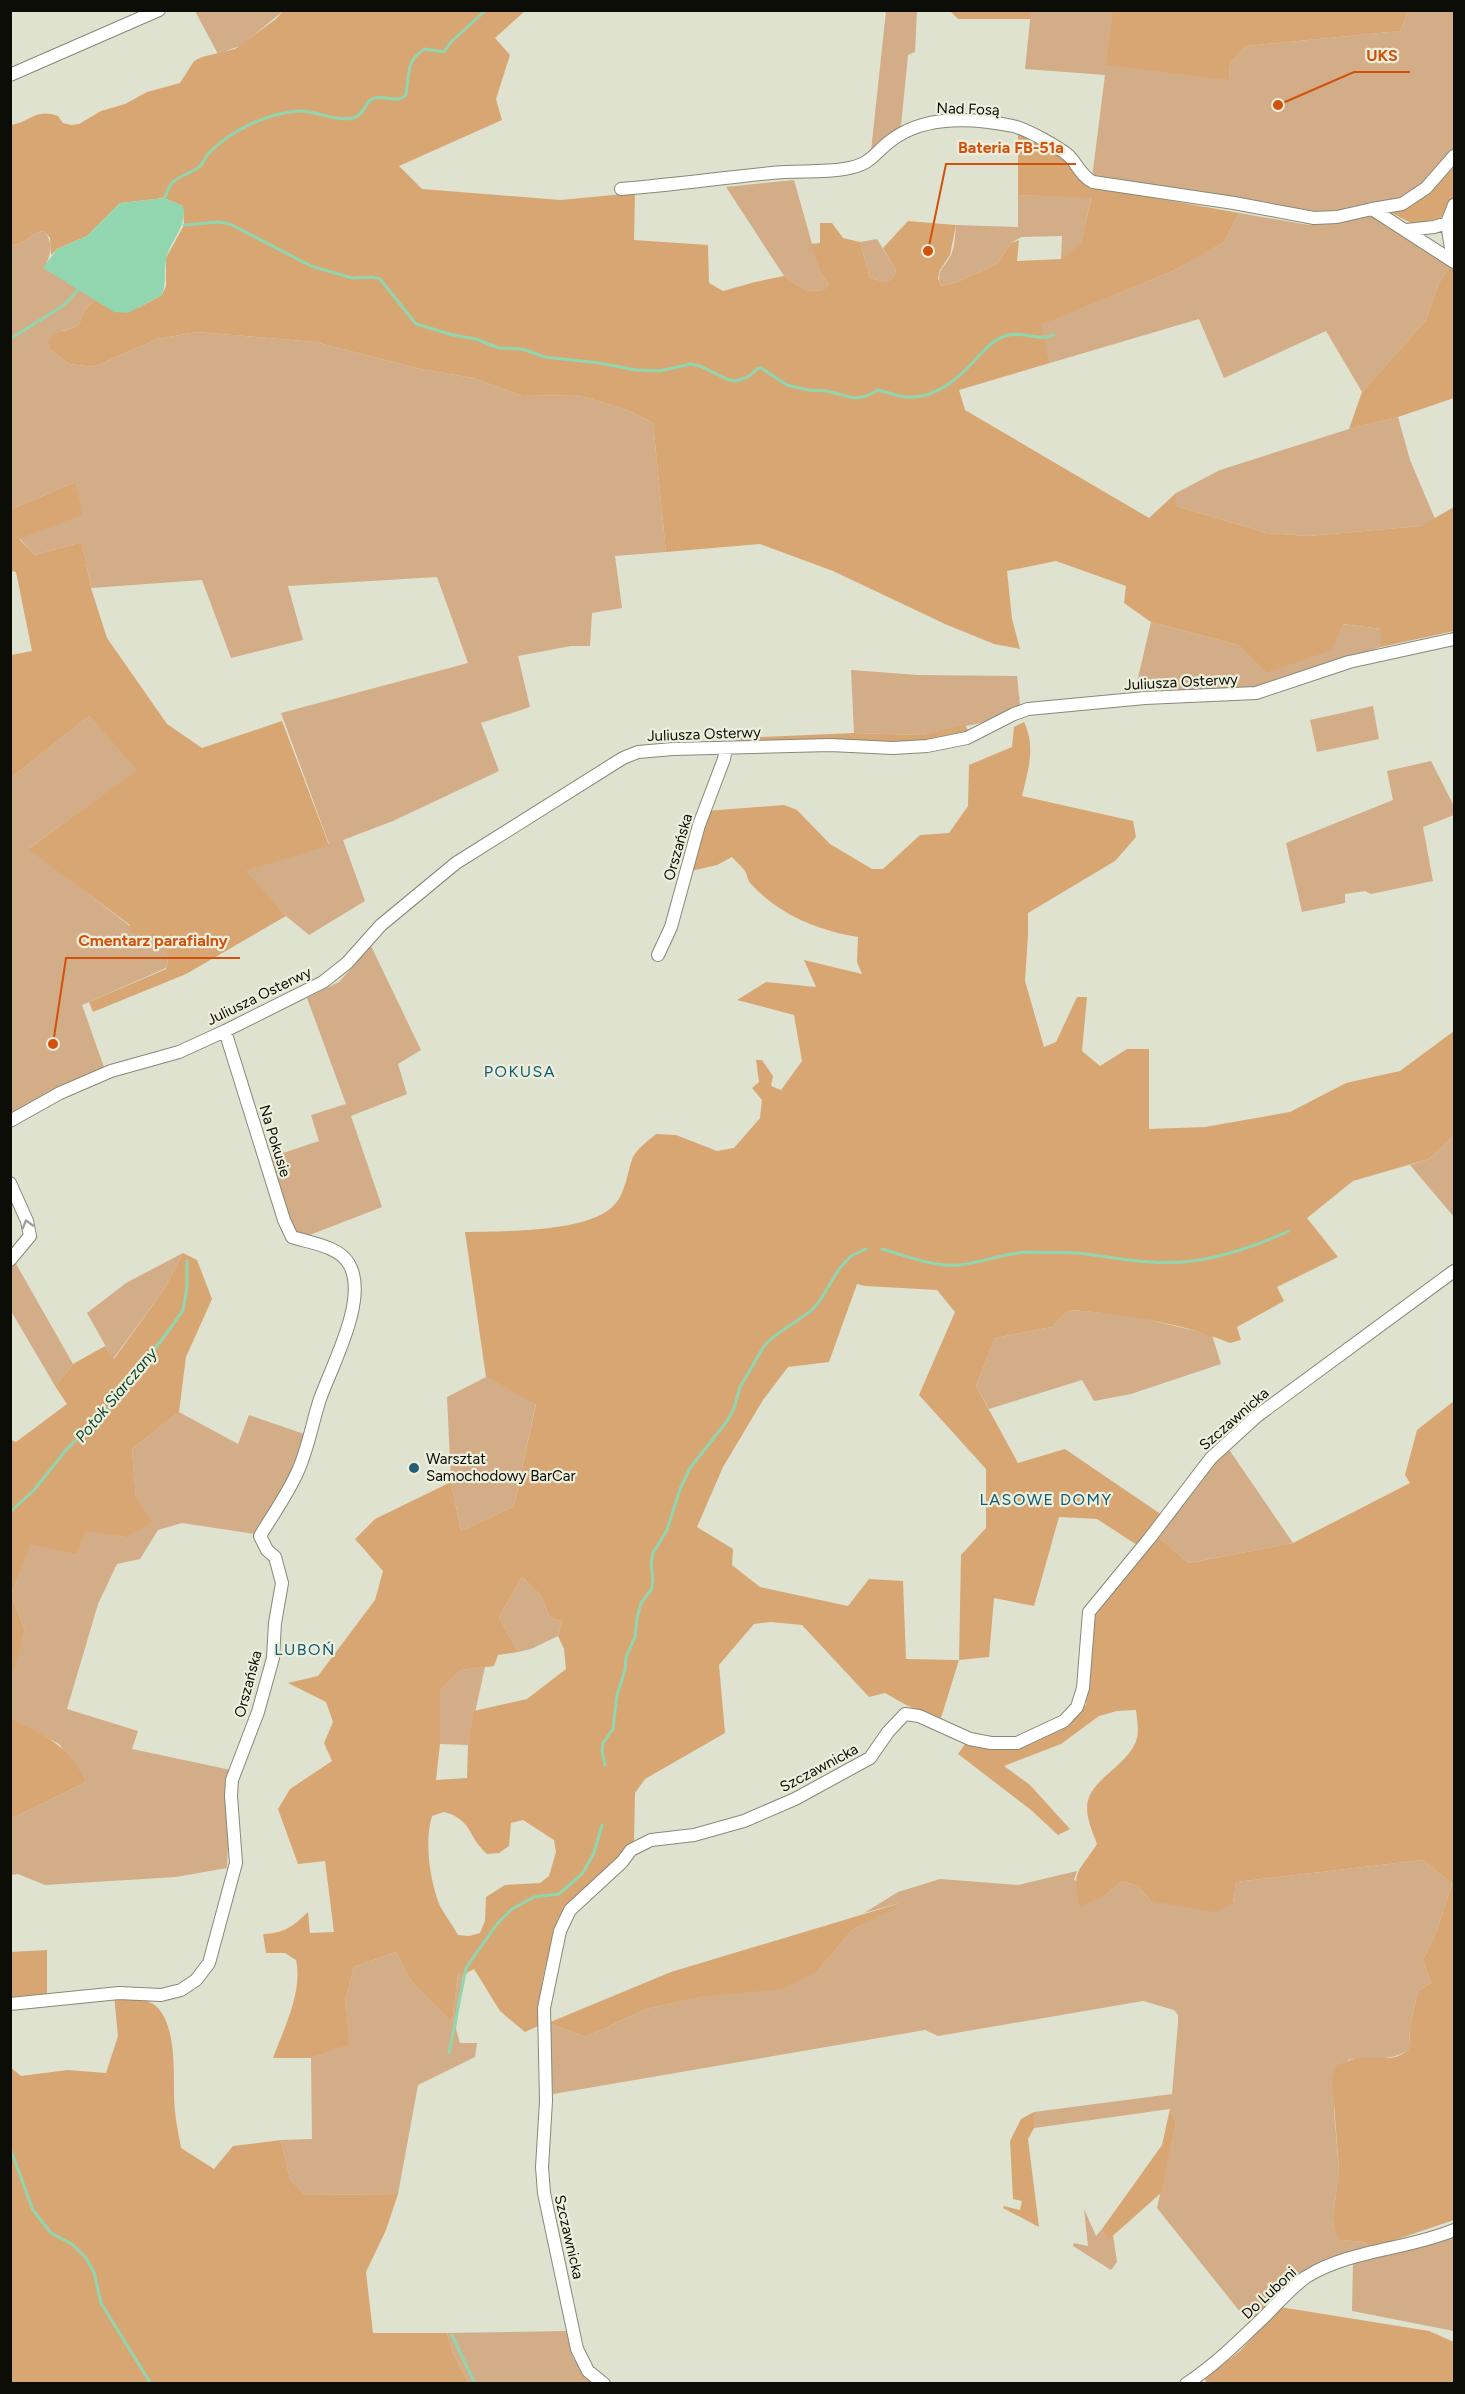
<svg xmlns="http://www.w3.org/2000/svg" width="1465" height="2394" viewBox="0 0 1465 2394" font-family="Figtree,sans-serif">
  <rect width="100%" height="100%" fill="#dfe2cf"/>
  <path fill="#d3ad87" d="M195 11H283L242 45 218 54Z
    M886 11H917L915 52 908 55 901 126 871 151Z
    M1031 11H1113L1229 80 1230 63 1246 46 1400 31 1408 11H1454V149L1440 168 1421 186 1398 200 1343 213 1305 212 1092 178 1105 75 1025 69Z
    M794 180 820 272 829 284 823 290 807 291 784 276 726 187Z
    M1018 195 1091 197 1081 245 1061 259 1062 236 1021 237 1011 243 997 264 957 282 941 286C935 271 945 267 951 255 955 246 955 234 956 225L1018 227Z
    M1239 213 1309 225 1374 215 1451 264 1439 283 1426 320 1362 392 1326 331 1224 378 1199 319 1050 363 1040 325 1175 270 1224 242Z
    M44 231C54 243 51 255 44 268L96 299 85 310 78 326 62 331 51 350 69 364 94 367 157 339 197 332 315 342 420 369 473 378 522 396 576 395 591 399 627 410 653 423 666 552 615 556 622 608 592 613 590 646H571L518 656 530 707 481 723 499 771 393 821 343 840 365 901 309 935 286 916 245 871 329 844 281 713 468 663 437 577 288 586 303 640 231 658 202 580 91 588 82 542 35 555 19 538 81 515 76 482 11 509V245C29 244 29 233 44 231Z
    M877 239 896 270 893 278 886 282 870 278 860 242Z
    M1398 417 1410 460 1435 519 1421 526 1308 536 1267 533 1176 506V493L1220 470 1349 429Z
    M1151 622 1238 645 1266 673 1342 624 1381 629V647L1254 688 1134 695Z
    M851 670 918 675 1017 676 1020 705 981 723 922 735 854 733Z
    M1373 706 1379 739 1317 752 1310 720Z
    M89 716 138 770 29 848 130 926 145 940H159C166 949 170 956 166 968L82 1005 105 1070 11 1114V778Z
    M1431 761 1454 806V815L1423 827 1433 881 1371 894 1365 891 1345 894V903L1302 912 1286 843 1393 800 1387 771Z
    M371 946 421 1050 398 1064 407 1094 351 1116 382 1207 307 1236 294 1232 268 1158 319 1141 311 1115 346 1104 307 998 339 982Z
    M1453 1136 1454 1137V1217L1410 1165 1429 1159Z
    M183 1253 165 1288 113 1359 87 1313 126 1283Z
    M15 1262 73 1364 55 1386 11 1311V1266Z
    M1069 1310 1130 1315 1212 1335 1221 1364 1131 1394 1094 1401 1082 1380 989 1409 976 1386 995 1338 1052 1327Z
    M486 1377 536 1403 514 1506 461 1531 451 1482 447 1397Z
    M179 1412 238 1444 249 1415 307 1435 290 1476 255 1534 182 1523 158 1530 140 1559 117 1564 98 1604 67 1709 138 1731 132 1749 231 1770 227 1868 176 1877 45 1885 18 1874 11 1875V1819L86 1782 59 1744 11 1718 10 1679 25 1630 11 1595 31 1543 76 1555 86 1530 125 1537 136 1498 132 1449Z
    M1228 1448 1293 1543 1189 1563 1156 1535Z
    M522 1577 542 1597 550 1618 562 1621 558 1636 531 1649 518 1652 499 1617Z
    M485 1667 468 1745 440 1744V1690L461 1670Z
    M1423 1860 1452 1884 1437 1930 1423 1960 1431 1983 1418 1991 1410 2026 1409 2049C1392 2063 1369 2056 1348 2060L1334 2100V2111L1339 2170 1333 2218 1334 2230 1342 2240 1364 2242 1371 2248 1327 2263 1297 2276 1249 2323 1157 2208 1176 2123 1170 2109 1034 2128V2112L1172 2094 1178 2023V2015L1174 2010 1143 2001 938 2036 925 2030 553 2094 548 2023 586 2037 646 2009 818 1971 852 1930 900 1903 864 1913 898 1892 940 1879 1018 1885 1077 1871 1074 1880 1106 1894 1122 1881 1138 1886 1151 1901 1233 1904 1236 1882Z
    M396 1952 411 1981 452 2023 458 1973 463 1975 456 2029 460 2043H477L475 2057 418 2085 398 2194 305 2195 290 2179 281 2140 312 2139 311 2058 348 2045 345 2001 354 1967Z
    M1084 2209 1096 2236 1102 2229 1108 2239 1113 2235 1117 2262 1111 2270 1073 2246 1074 2243 1088 2246Z
    M1454 2233V2331L1352 2311 1353 2263Z
    M566 2331 573 2358 595 2383H469L453 2353 447 2333Z"/>
  <path fill="#d8a673" fill-rule="evenodd" d="M1113 10H1408V11L1400 31 1246 46 1230 63 1229 80 1106 65Z
    M283 11H525L495 38 510 55 496 99 502 120 399 166 422 189 560 200 635 193 634 240 708 245 709 283 723 291 755 282 784 276 807 291 823 290 829 284 820 272 811 244 820 243V223H832L843 238 860 242 870 278 886 282 893 278 896 270 883 248 908 221 956 225 950 255 940 270 938 278 941 286 957 282 997 264 1011 243 1019 240 1017 261 1061 259 1081 244 1091 198 1018 195V132L1062 155 1089 186 1239 213 1224 242 1200 256 1175 270 1041 325 1050 363 959 390 965 410 1149 518 1176 493V506L1267 533 1308 536 1421 526 1454 507V631L1381 647V629L1343 624 1332 650 1266 673 1238 645 1151 622 1124 603 1126 586 1056 561 1007 571 1012 619 1020 649 994 644 945 624 833 571 760 544 666 552 653 423 627 410 591 399 576 395 522 396 473 378 420 369 315 342 197 332 157 339 94 367 69 364 51 350 49 341 54 334 78 326 85 310 96 299 101 304 138 308 162 295 166 286V258L184 225 183 206 164 198 120 203 87 236 57 249 51 255 50 238 44 231C29 233 29 244 11 245V125C31 122 35 108 58 116L63 123 71 125 79 124 101 111 125 104 147 92 180 83 194 61 202 57 235 49 276 19Z
    M950 11H1031V19H958Z
    M1454 163V198L1441 218 1413 224 1388 211Z
    M1454 263V398L1398 417 1349 429 1362 392 1426 320 1439 283 1451 264Z
    M76 482 82 515 19 539 35 555 82 542 91 588 107 638 167 724 202 748 282 721 329 845 246 871 286 916 186 974 93 1012 89 1002 166 969C170 956 166 949 159 940H145L129 930 130 925 28 849 137 770 89 716 11 778V655L32 651 16 572 11 571V509Z
    M1024 722C1036 747 1028 771 1022 796L1133 821 1136 837 1115 861 1028 913V935L1025 981 1044 1047 1056 1042 1077 997H1087L1082 1051 1100 1066 1127 1049H1149V1129L1205 1127 1290 1112 1346 1083 1400 1071 1454 1031V1135L1429 1159 1353 1181 1307 1218 1338 1257 1277 1287 1284 1301 1237 1327 1241 1340 1230 1343C1179 1322 1124 1314 1069 1310L1052 1327 995 1338 976 1386 1018 1463 1065 1449 1162 1515 1137 1545 1097 1519 1059 1517 1034 1606 994 1598 989 1657 959 1660 941 1718 908 1706 885 1693 869 1697 802 1625 771 1622 754 1624 719 1665 725 1733 645 1779 635 1793 634 1843 558 1918 543 1977 538 2026 525 2032 500 2011 474 1969 463 1975 458 1973 452 2023 411 1981 396 1952 354 1967 345 2001 349 2045 311 2058H273C284 2028 303 1992 296 1960L285 1953H266L263 1934C285 1933 292 1927 308 1912L310 1933 334 1932 325 1861 298 1864 278 1809 290 1789 332 1761 324 1743 333 1722 326 1702 288 1683 318 1676 375 1600 383 1571 355 1539 375 1519 451 1482 461 1531 514 1506 536 1404 486 1377 465 1232C502 1231 591 1233 615 1204 626 1192 627 1172 633 1157 637 1149 649 1140 656 1134L676 1135 717 1151 734 1148 760 1118 762 1100 752 1088 759 1082 756 1060H762L773 1076 771 1086 781 1090 802 1061 794 1015 737 1000 766 982 816 987 804 960 862 974 857 962 858 937C817 930 780 915 751 884 747 880 748 876 745 871 742 866 736 862 732 857L717 865 691 871 706 811 784 805 797 810 830 844 872 869H883L920 835 949 833 968 806 969 765 1012 747 1014 727ZM857 1284 865 1286 937 1290 955 1312 919 1395 986 1469V1528L961 1555 959 1660 906 1659 903 1581 869 1579 848 1606 760 1587 732 1565 733 1549 697 1527 723 1467 763 1400 788 1367 829 1362ZM522 1577 542 1597 550 1618 562 1621 558 1636 564 1649 566 1669 527 1699 474 1711 468 1745 467 1778 436 1780 440 1744V1690L461 1670 494 1666 498 1655 518 1652 499 1617ZM444 1812C473 1820 467 1836 487 1854L499 1853 509 1846 511 1823 523 1820 554 1840 556 1852 549 1876 540 1883 505 1885 486 1897 485 1921 480 1933 469 1936 458 1935C453 1925 445 1916 440 1906 430 1882 424 1840 432 1816Z
    M965 725 969 732 940 743H736V738L854 733 922 735Z
    M183 1253 197 1260 212 1299 186 1357 179 1412 132 1449 136 1498 152 1522 125 1537 86 1531 76 1555 31 1544 11 1595 25 1630 11 1679V1440L16 1442 67 1404 55 1386 73 1364 105 1346 114 1359 165 1288Z
    M1454 1401V2220L1371 2248 1364 2242 1341 2240 1334 2230 1333 2218 1339 2170 1332 2078 1336 2066C1345 2062 1353 2058 1363 2058 1383 2056 1393 2063 1409 2049L1410 2026 1418 1991 1431 1983 1423 1960 1437 1930 1452 1884 1423 1860 1236 1882 1233 1904 1215 1912 1174 1905 1151 1901 1138 1886 1122 1881 1106 1894 1080 1907C1072 1868 1077 1875 1097 1844 1093 1833 1087 1820 1087 1808 1087 1779 1129 1767 1137 1738 1139 1729 1137 1719 1136 1710L1117 1711 1099 1716 1061 1744 1004 1766 1030 1785 1070 1829 1058 1835 1031 1810 958 1754 969 1738 1017 1745 1086 1705 1093 1615 1156 1535 1189 1563 1293 1543 1410 1483 1405 1475 1417 1430Z
    M11 1718C45 1736 68 1744 86 1782L11 1819Z
    M904 1902 852 1930 818 1971 782 1989 706 1996 646 2009 586 2037 548 2023 671 1972Z
    M47 1950V1995L11 2000V1952Z
    M114 1995C128 1997 147 1997 158 2008 179 2032 172 2082 175 2111 176 2123 179 2136 181 2148L214 2169 233 2146 281 2140 290 2179 305 2195 398 2194 386 2230 366 2272 373 2333H447L453 2353 469 2383H11L10 2067 21 2076 68 2070 106 2073 118 2036Z
    M1170 2109 1176 2123 1161 2193 1108 2240 1102 2229 1162 2145Z
    M1034 2112V2128L1028 2139 1039 2227 1003 2208 1004 2206 1020 2210 1022 2201 1013 2199 1010 2141 1021 2119Z
    M1280 2307 1429 2331 1454 2342V2383L1207 2384 1205 2379 1241 2350Z"/>
  <path fill="#92d6af" d="M164 198 183 206C187 227 172 238 167 256 163 270 167 283 162 295L128 313 114 312 43 268 57 249 87 236 120 203Z"/>
  <g fill="none" stroke-linecap="round" stroke-linejoin="round">
    <path stroke="#92d6af" stroke-width="3" d="M164 198C167 193 169 186 173 182 180 175 193 173 200 166 205 161 206 155 211 151 232 130 268 113 298 111 316 110 335 122 353 118 365 115 365 100 375 98 387 95 396 104 406 95 409 76 406 59 425 49L444 52 451 42 486 10
      M184 225 219 222 230 224 311 266 352 278 373 277 380 279 416 324 453 335 476 339 499 348 522 349 545 357 599 363 636 370 659 371 691 364 700 366 729 380 736 381 748 377 757 369 761 368 787 385 808 390 827 391 854 398 867 396 878 390C887 392 896 396 905 397 934 400 958 379 976 359 985 350 992 340 1005 336 1022 330 1038 342 1054 335
      M10 339 64 305 78 290
      M882 1249C907 1256 933 1267 958 1265 983 1263 1005 1252 1030 1252 1045 1253 1061 1252 1076 1253 1101 1255 1127 1261 1153 1262 1198 1266 1249 1249 1289 1231
      M10 1512 34 1490 66 1450 116 1400 172 1326 183 1310 187 1287V1261
      M605 1765 602 1751 603 1743 613 1729 617 1695 625 1670 626 1657 635 1637 637 1618 641 1603 651 1590 653 1580 651 1563 653 1553 667 1530 680 1489 690 1468 728 1420 734 1408 740 1387 764 1346 773 1337 811 1311 819 1302 839 1269 851 1256 866 1249
      M449 2053 466 1968 477 1952 497 1924 512 1909 534 1897 559 1894 582 1874 594 1853 602 1825
      M10 2148 33 2210 51 2233 72 2244 86 2258 94 2272 101 2303 151 2384
      M452 2335 475 2384"/>
    <defs>
      <path id="street" d="M10 75 159 10
        M621 189C672 185 721 178 771 173 795 170 821 173 844 169 874 164 872 154 893 139 926 115 975 118 1013 126 1026 129 1059 147 1069 156 1077 164 1082 177 1093 182L1234 203 1314 218 1337 217 1372 209 1454 262
        M1372 209 1402 204 1426 188 1454 156
        M1407 230 1434 227 1447 223
        M1453 261 1447 223 1454 205
        M658 955 671 927 699 825 724 759 726 748
        M10 1121 60 1093 111 1071 179 1052 225 1031 323 982 347 963 381 925 456 863 623 758 638 752 673 749 830 745 893 748 927 746 967 738 1014 714 1028 709 1145 698 1256 693 1349 662 1454 639
        M10 1183 27 1221 30 1236 10 1260
        M10 2004 119 1993 161 1995 181 1990 196 1980 209 1963 236 1863 231 1796 232 1780 258 1712 273 1658 275 1623 282 1583 275 1557 267 1550 260 1536C272 1516 287 1495 297 1473 308 1450 312 1423 320 1399 332 1365 369 1298 349 1264 339 1246 310 1243 292 1237L284 1220 225 1031
        M604 2384 588 2371 577 2349 544 2193 542 2167 546 2101 544 2008 560 1931 570 1910 622 1862 631 1850 651 1840 694 1835 744 1821 795 1799 870 1758 888 1732 905 1714 919 1716 970 1739 991 1743H1017L1064 1721 1077 1707 1083 1688 1089 1612 1149 1539 1211 1458 1257 1416 1454 1271
        M1186 2384C1216 2364 1240 2340 1266 2315 1278 2303 1292 2287 1306 2277 1351 2249 1407 2250 1454 2230"/>
    </defs>
    <use href="#street" stroke="#878978" stroke-width="14"/>
    <use href="#street" stroke="#fff" stroke-width="12"/>
  </g>
  <defs><path id="oneway-chevron" d="M-2-3.5L2.5 0L-2 3.5" fill="none" stroke-width="1.6" stroke-linecap="round" stroke-linejoin="round" transform="scale(1.5)"/></defs>
  <use stroke="#9e9e9c" href="#oneway-chevron" transform="translate(27 1224) rotate(-106)"/>
  <circle fill="#235f77" stroke="#edefdc" stroke-width="2" cx="414" cy="1468" r="6"/>
  <g text-anchor="middle" dominant-baseline="central" stroke-width="4.5" stroke-linejoin="round" paint-order="stroke">
    <g font-size="15" fill="#0c0d07" stroke="#edefdc">
      <text transform="translate(968 109) rotate(2)">Nad Fosą</text>
      <text transform="translate(1181 682) rotate(-3)">Juliusza Osterwy</text>
      <text transform="translate(704 734) rotate(-2)">Juliusza Osterwy</text>
      <text transform="translate(678 847) rotate(-74)">Orszańska</text>
      <text transform="translate(259 996) rotate(-26)">Juliusza Osterwy</text>
      <text transform="translate(275 1141) rotate(73)">Na Pokusie</text>
      <text transform="translate(1234 1419) rotate(-41)">Szczawnicka</text>
      <text transform="translate(248 1684) rotate(-75)">Orszańska</text>
      <text transform="translate(819 1768) rotate(-28)">Szczawnicka</text>
      <text transform="translate(569 2237) rotate(77)">Szczawnicka</text>
      <text transform="translate(1269 2293) rotate(-43)">Do Luboni</text>
    </g>
    <g font-size="15" fill="#0c0d07" stroke="#edefdc" text-anchor="start">
      <text x="426" y="1459">Warsztat<tspan x="426" dy="17">Samochodowy BarCar</tspan></text>
    </g>
    <g font-size="16" letter-spacing="1.5" fill="#105b75" stroke="#edefdc">
      <text x="520" y="1071">POKUSA</text>
      <text x="1046" y="1499">LASOWE DOMY</text>
      <text x="305" y="1649">LUBOŃ</text>
    </g>
    <g font-size="16" font-style="italic" fill="#0f452c" stroke="#edefdc">
      <text transform="translate(116 1395) rotate(-50)">Potok Siarczany</text>
    </g>
  </g>
  <path fill="none" stroke="#d2510c" stroke-width="2" d="M1278 105L1354 72H1410M928 251L946 164H1076M53 1044L66 958H240"/>
  <g fill="#d2510c" stroke="#edefdc" stroke-width="2">
    <circle cx="1278" cy="105" r="6"/>
    <circle cx="928" cy="251" r="6"/>
    <circle cx="53" cy="1044" r="6"/>
  </g>
  <g font-size="16" text-anchor="middle" font-weight="bold" fill="#d2510c" stroke="#edefdc" stroke-width="4.5" stroke-linejoin="round" paint-order="stroke">
    <text x="1382" y="61">UKS</text>
    <text x="1011" y="153">Bateria FB-51a</text>
    <text x="153" y="946">Cmentarz parafialny</text>
  </g>
  <rect width="1465" height="2394" fill="none" stroke="#0c0d07" stroke-width="24"/>
</svg>
